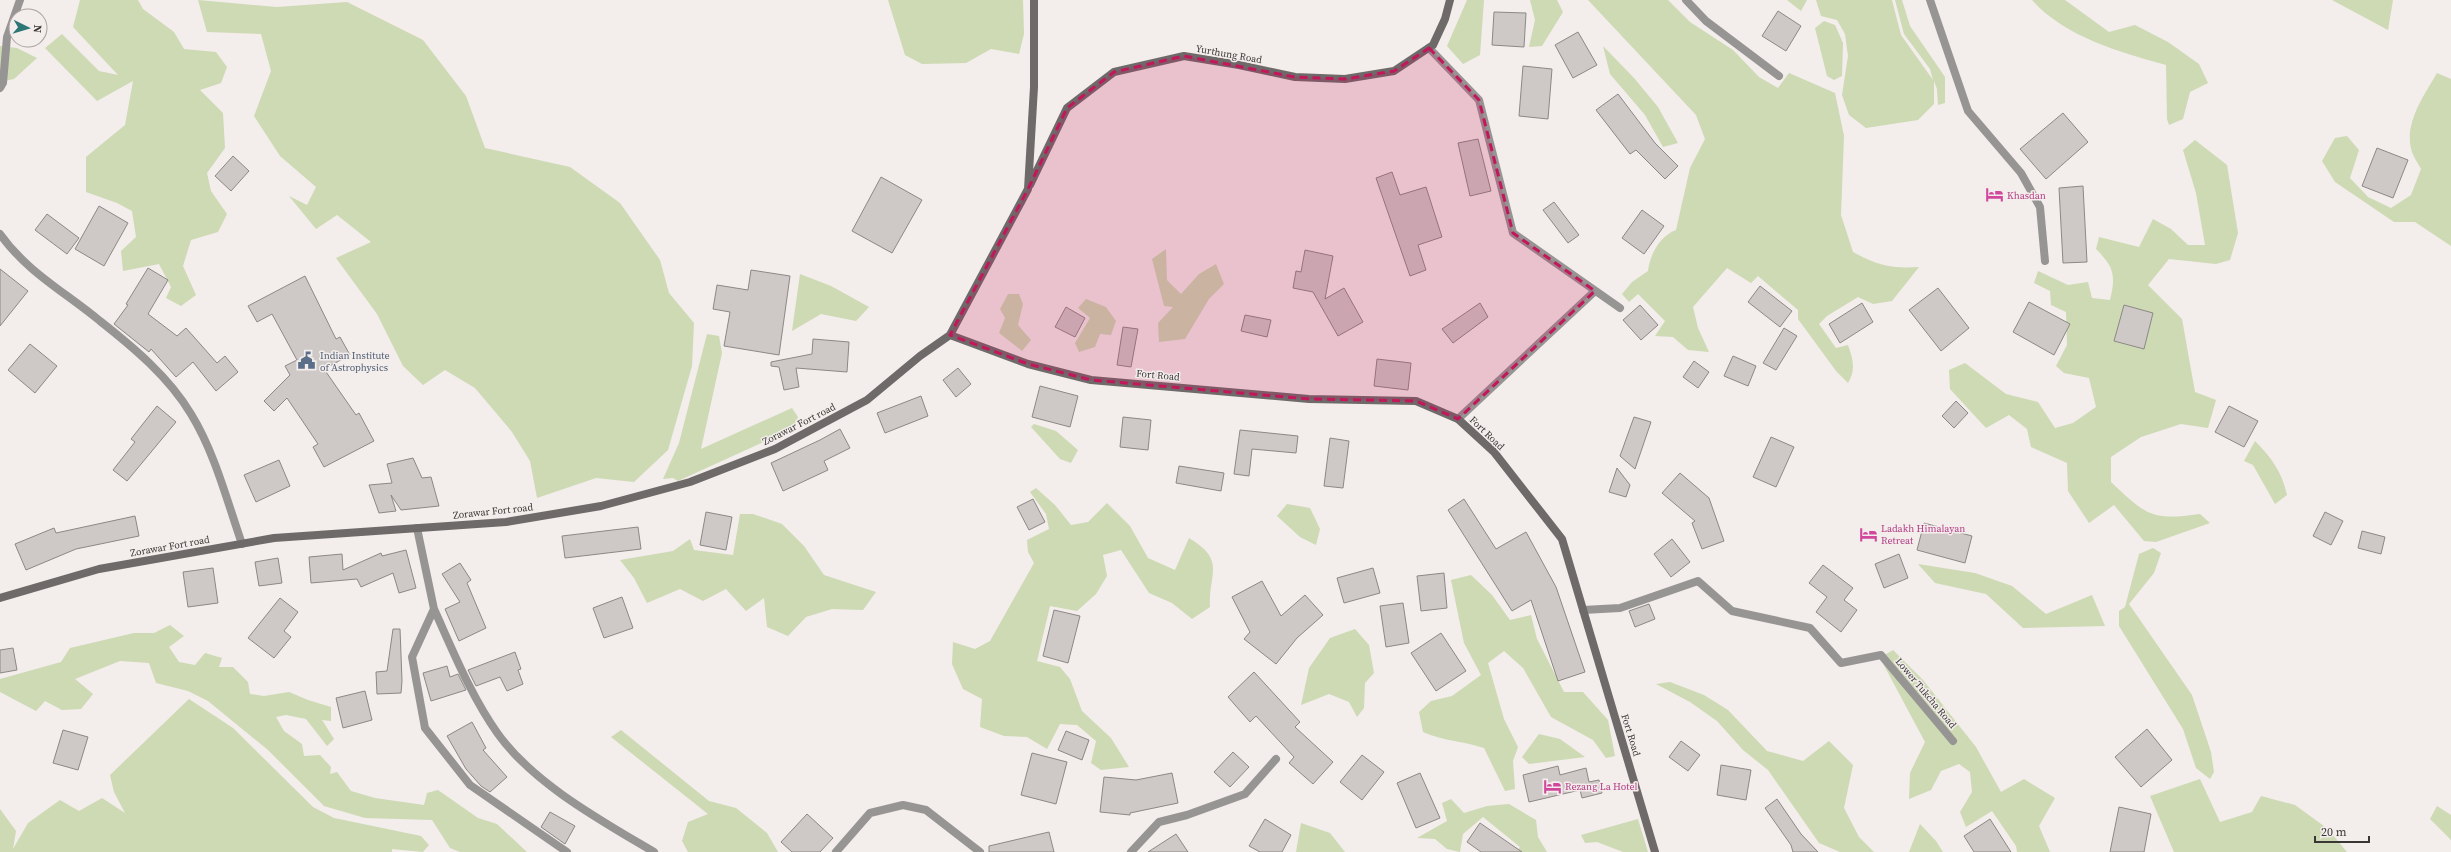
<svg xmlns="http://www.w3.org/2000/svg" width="2451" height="852" viewBox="0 0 2451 852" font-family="'Source Serif 4',serif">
  <rect width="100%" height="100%" fill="#f3edeb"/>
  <path fill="#cddab4" d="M80 0H138L143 9 174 32 184 49 216 52 227 67 221 83 200 90 223 113 225 148 207 173 211 191 227 214 218 232 191 240 183 266 196 295 181 306 166 298 171 287 159 264 123 271 121 251 136 237 132 211 117 203 86 192V157L125 125 133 81 97 101 45 48 62 34 99 71 118 75 73 27Z
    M198 0 277 7 347 2 423 40 466 96 485 148 570 167 620 203 660 260 669 293 694 323 692 366 668 450 634 482 596 478 537 498 530 461 512 432 475 388 445 370 423 385 403 366 377 314 336 258 371 242 337 215 316 229 289 196 307 205 316 187 280 156 254 116 271 71 261 34 207 32Z
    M888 0H1023L1024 34 1019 54 991 49 966 63 922 64 905 55Z
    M1467 0H1484L1480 55 1463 64 1447 46Z
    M1530 0H1557L1563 12 1542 46 1529 47 1535 20Z
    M1588 0H1668L1690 22 1733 50 1759 77 1778 88 1789 73 1835 93 1844 136 1841 215 1853 252C1876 265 1892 269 1919 267L1892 301 1873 304 1858 297 1827 316 1819 324 1836 348 1848 345C1853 359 1856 370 1848 383L1836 371 1798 319V310L1758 276 1751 283 1727 268 1693 307 1698 328 1709 352 1688 350 1673 337 1655 336 1665 321 1638 294 1629 302 1622 294 1632 282 1648 271C1650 254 1660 236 1676 230L1690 168 1705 139 1696 115Z
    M1787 0H1807L1801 11Z
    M1816 0H1892L1901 35 1933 80 1930 69 1904 34 1895 0H1902L1910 26 1945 77V103L1938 105 1937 89 1934 81V104L1918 120 1866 128 1849 115 1842 95 1848 56 1845 34 1837 20 1821 16Z
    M2032 0H2065L2109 32 2135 25 2168 42 2199 64 2208 83 2190 92 2183 119 2169 125 2167 119 2166 65C2119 52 2065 37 2032 0Z
    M2332 0H2393L2388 30Z
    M1824 21 1835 25 1843 43 1842 76 1834 80 1827 76 1815 28Z
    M0 46 17 48 37 58 14 79 0 82Z
    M1603 46 1634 78 1658 107 1678 143 1663 147 1645 115 1610 74Z
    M2437 73 2451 79V246L2415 222H2394L2335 182 2322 161 2335 138 2347 136 2359 150 2350 178 2368 197 2391 208 2411 195 2421 169C2418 163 2414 158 2412 152 2403 124 2424 96 2437 73Z
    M2195 140 2227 165 2238 233 2230 260 2216 264 2169 259 2148 285 2182 319 2195 392 2216 400 2208 428 2181 424 2141 437 2111 457V482C2146 515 2151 521 2200 514L2210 523 2156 542 2144 541 2114 505 2089 523 2068 491 2067 463 2031 447 2027 429 2009 415 1986 428 1950 389 1949 370 1965 363 2006 394 2038 402 2055 428 2073 423 2096 407 2089 378 2064 373 2056 366 2067 345 2066 312 2051 305 2050 291 2034 283 2038 271 2068 285 2088 282 2092 298 2110 300C2116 275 2114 267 2096 249L2099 237 2139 247 2153 219 2171 229 2188 245H2205L2196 193 2183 150Z
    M1166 249 1167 280 1181 294 1199 274 1216 264 1224 284 1209 299 1185 339 1159 342 1158 323 1173 307 1164 306 1152 259Z
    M800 274 831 286 869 307 856 321 821 314 792 331Z
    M1008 294H1019L1023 304 1018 325 1031 340 1022 351 999 333 1005 318 1000 309Z
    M1086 299 1106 307 1116 321 1111 335 1100 334 1095 347 1079 352 1075 343 1090 318 1078 308Z
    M707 334 719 336 722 353 701 449 792 408 798 417 792 429 678 481 673 478 663 479 679 443Z
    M1034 424 1056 431 1078 450 1071 463 1060 459 1031 427Z
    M2255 441C2271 457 2282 472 2287 495L2275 504 2253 465 2244 461Z
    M1036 488 1055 505 1071 525 1088 522 1107 503 1130 526 1148 558 1175 570 1189 538C1227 561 1208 573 1210 607L1192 619 1172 603 1149 593 1121 550 1103 555 1107 576 1096 594 1077 611 1050 606 1037 661 1060 667 1070 679 1082 711 1111 738 1129 767 1101 770 1091 763 1096 741 1077 725 1060 724 1047 749 1027 737 1004 736 980 727 982 699 963 689 952 664 953 642 975 649 990 641 1034 563 1028 552 1027 540 1049 529 1046 514 1030 492Z
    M1287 504 1310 508 1320 529 1316 545 1300 537 1277 516Z
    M740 514H753L782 524 804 546 824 575 876 592 863 610 832 609 806 617 788 636 767 627 764 598 746 611 726 589 703 601 680 589 647 603 634 578 620 560 673 551 690 539 694 550 733 555Z
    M2153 548 2161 553 2154 573 2129 604 2192 695 2211 752 2214 772 2210 779 2196 768 2183 729 2119 626V611L2125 607 2139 554Z
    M1918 564 1975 573 2012 586 2046 614 2092 595 2105 626 2023 628 1986 594 1935 583Z
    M1471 575 1492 595 1510 620 1531 615 1537 639 1564 692H1583L1608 720 1615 756 1606 758 1593 740 1551 717 1523 668 1504 651 1488 663 1504 719 1518 747 1513 761 1515 789 1505 791 1484 748C1463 741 1443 741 1423 732L1419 712 1431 701 1452 696 1481 675 1464 643 1451 580Z
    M170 625 184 636 169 647 179 662 195 665 205 653 222 658 219 667H233L248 682 250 694 264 696 289 692 308 700 331 707V721L322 720 334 739 327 746 306 719 286 715 276 717 284 731 302 744 304 756 320 755 331 767 330 774 337 772 351 791 375 798 424 805 427 793 438 790 478 818 497 824 527 852H460L450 848 432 820 365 818 324 806 268 750 208 701 188 691 156 683 149 663 120 661 75 679 93 694 81 709 62 710 45 701 36 711 0 692V679L61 662 70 648 134 633H154Z
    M1355 629 1369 645 1374 673 1365 683 1364 708 1357 717 1349 702 1329 694 1301 705 1309 668 1330 638Z
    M1893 650 1923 680 1976 747 2001 792 2024 779 2055 798 2039 826 2050 852H2017L2016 846 1992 811 1966 827 1960 812 1972 792 1970 772 1959 764 1941 771 1931 790 1909 799 1910 773 1925 742 1880 658Z
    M1670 682 1704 695 1728 710 1767 751 1803 761 1829 741 1853 765 1844 808 1859 837 1874 852H1840L1819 843 1768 770 1743 750 1717 721 1690 702 1656 684Z
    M189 699 233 728 313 807 334 818 421 836 429 845 423 852 392 849V852H0V809L16 831 13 849 28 823 60 800 79 811 102 798 125 813 114 792 110 775Z
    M621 730 709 801 736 808 767 833 778 852H688L682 841 688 822 708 814 611 737Z
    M1539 734 1560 739 1585 757 1529 764 1522 757Z
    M2200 779 2220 822 2252 812 2261 796 2295 805 2328 829 2347 852H2174L2150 796Z
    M1451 799 1464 813 1487 806 1509 804 1536 820 1538 837 1547 852H1516L1520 847 1483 817 1463 834 1460 852 1447 849 1435 839 1417 838 1447 821 1442 803Z
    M2437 806 2451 815V840L2430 819Z
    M1638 819 1648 852H1623L1597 842 1585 843 1581 835Z
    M1301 823 1330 833 1345 852H1296Z
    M1920 824 1936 841 1943 852H1909Z"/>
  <path fill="#cec9c6" stroke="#8c8885" d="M1778 11 1801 26 1786 51 1762 36Z
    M1494 12 1526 13 1524 47 1492 45Z
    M1578 32 1597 65 1573 78 1555 45Z
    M1523 66 1552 69 1548 119 1519 116Z
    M1618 94 1655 143 1678 166 1665 179 1636 150 1630 154 1596 110Z
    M2063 113 2088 142 2046 179 2020 149Z
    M1478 139 1491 191 1470 196 1458 143Z
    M2377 148 2408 160 2393 198 2362 186Z
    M233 156 249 171 231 191 215 176Z
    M1392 172 1400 195 1426 187 1442 237 1418 245 1426 270 1410 276 1376 178Z
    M881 177 922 200 892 253 852 231Z
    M2083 186 2087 262 2063 263 2059 188Z
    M1554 202 1579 235 1568 243 1543 210Z
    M99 206 128 223 104 266 75 249Z
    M1642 210 1664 226 1644 254 1622 238Z
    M47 214 79 238 67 254 35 230Z
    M1305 250 1333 256 1325 299 1344 288 1363 322 1338 336 1313 292 1293 288 1296 271 1301 272Z
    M148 268 168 280 148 314 177 336 186 328 217 363 225 356 238 372 216 391 193 362 176 377 151 349 149 352 114 324 128 305 126 304Z
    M0 269 28 291 0 326Z
    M751 270 790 276 779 355 724 346 730 312 713 309 717 285 748 290Z
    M305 276 336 339 340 337 350 355 324 369 356 415 359 413 374 441 324 467 313 447 318 444 287 398 274 411 264 401 290 375 285 366 297 360 272 314 257 322 248 306Z
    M1760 286 1792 311 1780 327 1748 302Z
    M1938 288 1969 328 1941 351 1909 310Z
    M2029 302 2070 324 2054 355 2013 332Z
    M1480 303 1488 317 1453 343 1442 329Z
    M1862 303 1873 322 1840 343 1829 324Z
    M1640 305 1658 325 1641 340 1623 320Z
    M2124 305 2153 313 2144 349 2114 341Z
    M1066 307 1085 318 1075 337 1055 327Z
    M1245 315 1271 320 1267 337 1241 331Z
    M1123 327 1138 329 1131 367 1117 365Z
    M1784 328 1797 336 1776 370 1763 363Z
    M813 339 849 342 847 372 796 368 799 387 784 390 779 367 771 366V362L812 354Z
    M30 344 57 366 35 393 8 370Z
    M1733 356 1756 366 1748 386 1724 376Z
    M1377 359 1411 363 1408 390 1374 386Z
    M1694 361 1709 372 1698 388 1683 377Z
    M958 368 971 384 956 397 943 380Z
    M1040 386 1078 396 1070 427 1032 417Z
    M921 396 928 416 885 433 877 413Z
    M1956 401 1968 413 1954 428 1942 416Z
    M157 406 176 422 127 481 113 470 135 442 131 439Z
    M2229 406 2258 421 2244 447 2215 432Z
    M1123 417 1151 420 1148 450 1120 447Z
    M1634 417 1651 422 1635 469 1620 456Z
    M840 429 850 448 824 461 828 470 783 491 771 463 820 440Z
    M1240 430 1298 436 1296 453 1252 449 1249 476 1234 474Z
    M1771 437 1794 447 1776 487 1753 477Z
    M1330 438 1349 441 1343 488 1324 486Z
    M413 458 422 478 431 477 439 506 401 510 391 495 396 511 379 513 369 485 392 483 387 464Z
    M279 460 290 486 256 502 244 475Z
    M1179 466 1224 473 1221 491 1176 483Z
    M1617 468 1630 485 1626 497 1609 492Z
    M1680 473 1709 498 1724 541 1702 549 1692 523 1695 521 1662 493Z
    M1033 499 1045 522 1029 530 1017 507Z
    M1464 499 1496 549 1526 532 1556 587 1585 672 1558 681 1531 600 1512 611 1448 510Z
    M706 512 732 517 726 550 700 545Z
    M2325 512 2343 521 2331 545 2313 536Z
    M135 516 139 536 76 549 26 570 15 544 54 528 56 533Z
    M1924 523 1972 536 1965 563 1917 550Z
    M638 527 641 549 565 558 562 536Z
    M2362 531 2385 537 2381 554 2358 548Z
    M1672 539 1690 562 1671 577 1654 554Z
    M406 550 416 588 399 593 393 573 361 587 357 579 311 583 309 557 342 554 343 570 381 553 382 556Z
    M1899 554 1908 578 1884 588 1875 564Z
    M278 558 282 583 259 586 255 562Z
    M460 563 471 580 467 583 486 628 459 641 445 609 460 602 442 574Z
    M1823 565 1853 588 1844 600 1857 610 1841 632 1816 612 1827 597 1809 583Z
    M213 568 218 603 188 607 183 572Z
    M1373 568 1380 593 1344 603 1337 578Z
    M1444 573 1447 608 1421 611 1417 576Z
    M1262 581 1281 616 1305 595 1323 615 1297 638 1276 664 1244 639 1250 632 1232 597Z
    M622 597 633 628 604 638 593 608Z
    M280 598 298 612 284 631 291 637 274 658 248 638Z
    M1403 603 1409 643 1386 647 1380 606Z
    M1649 604 1655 619 1635 627 1629 611Z
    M1054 610 1080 616 1068 663 1043 656Z
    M393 629H400L402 681 401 693 377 694 376 672 387 671Z
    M1441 633 1466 671 1436 691 1411 653Z
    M13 648 17 670 0 673V650Z
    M515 652 521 669 518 670 523 684 507 691 500 677 476 686 468 670Z
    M447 666 450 677 458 674 466 690 431 701 423 673Z
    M1254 672 1300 722 1295 727 1333 762 1313 784 1289 763 1294 757 1256 716 1250 722 1228 697Z
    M365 691 372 720 343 728 336 698Z
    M472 722 486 748 483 750 507 777 490 792 481 786 466 769 447 736Z
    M2147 729 2172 760 2141 787 2115 757Z
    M63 730 88 737 78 770 53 763Z
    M1066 731 1089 740 1082 760 1058 750Z
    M1681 741 1700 755 1688 771 1669 757Z
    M1233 752 1249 767 1230 787 1214 772Z
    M1032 753 1067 762 1056 804 1021 795Z
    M1362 755 1384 772 1362 800 1340 782Z
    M1721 765 1751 770 1746 800 1717 795Z
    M1558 766 1560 775 1586 768 1589 782 1599 780 1602 793 1582 798 1580 790 1529 802 1523 775Z
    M1172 773 1178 803 1130 813V815L1100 812 1104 777 1136 780Z
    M1420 773 1440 818 1416 828 1397 783Z
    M1777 799 1801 834 1818 852H1793L1791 845 1765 808Z
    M2119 807 2151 814 2144 852H2110Z
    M550 812 575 826 565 844 541 827Z
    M807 814 833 838 820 852H792L781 842Z
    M1265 819 1291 835 1282 852H1260L1249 846Z
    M1990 819 2011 852H1974L1964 836Z
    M1480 823 1522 852H1481L1467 842Z
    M1049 832 1054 852H989V846Z
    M1176 834 1188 852H1148Z"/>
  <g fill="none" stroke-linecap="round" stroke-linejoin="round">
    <path stroke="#979594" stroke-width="8" d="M0 88 3 83 7 37 20 0
      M0 234C27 272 65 292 100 321 133 347 169 377 191 414 215 453 227 501 242 544"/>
    <path stroke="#979594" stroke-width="8" d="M1686 0 1706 21 1779 76
      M1930 0 1968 111 2021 173 2040 207 2045 261
      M1429 48 1479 100 1513 233 1620 308
      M1458 419 1595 291
      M417 528 434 609 412 657 425 728 470 785 567 852
      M434 609C453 651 471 696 498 734 534 784 602 821 654 852
      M1583 610 1620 608 1698 581 1732 611 1810 628 1841 663 1881 655 1953 741
      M836 852 870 813 903 805 926 810 980 852
      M1131 852 1159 822 1187 815 1245 794 1276 759"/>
    <path stroke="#6e6a69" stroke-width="8" d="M1030 185 1067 108 1114 72 1184 56 1239 65 1295 77 1345 79 1394 71 1433 45 1445 19 1450 0
      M950 335 1028 364 1091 380 1309 399 1416 401 1458 419 1494 452 1562 539 1655 852
      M0 598 99 569 274 538 506 522 601 506 690 482 775 449 867 400 920 356 950 335 1028 189 1034 87V0"/>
  </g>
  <path fill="#c2185b" fill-opacity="0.2" stroke="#c2185b" stroke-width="3" stroke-dasharray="8 5" stroke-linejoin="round" d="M1429 48 1479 100 1513 233 1595 291 1458 419 1416 401 1309 399 1091 380 1028 364 950 335 1028 189 1067 108 1114 72 1184 56 1295 77 1345 79 1394 71Z"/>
  <defs>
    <symbol id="hotel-bare" viewBox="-9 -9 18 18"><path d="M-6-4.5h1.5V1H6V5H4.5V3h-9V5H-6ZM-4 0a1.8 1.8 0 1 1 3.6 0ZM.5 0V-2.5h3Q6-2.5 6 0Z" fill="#d1479c" stroke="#f3edeb" stroke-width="2.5" paint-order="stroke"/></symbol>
    <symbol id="civic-bare" viewBox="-9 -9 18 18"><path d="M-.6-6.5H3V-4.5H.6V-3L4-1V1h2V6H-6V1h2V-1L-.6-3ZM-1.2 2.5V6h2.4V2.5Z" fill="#5c6f8a" stroke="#f3edeb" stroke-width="2.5" paint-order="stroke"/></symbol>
  </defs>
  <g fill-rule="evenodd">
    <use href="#hotel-bare" x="1982" y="182" width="25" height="25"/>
    <use href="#civic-bare" x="294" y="348" width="25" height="25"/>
    <use href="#hotel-bare" x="1856" y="522" width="25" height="25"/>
    <use href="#hotel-bare" x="1540" y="774" width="25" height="25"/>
  </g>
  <g text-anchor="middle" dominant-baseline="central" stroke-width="3" stroke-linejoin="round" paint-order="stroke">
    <g font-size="10" fill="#393736" stroke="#f3edeb">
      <text transform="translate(1229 54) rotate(10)">Yurthung Road</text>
      <text transform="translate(1158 375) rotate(5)">Fort Road</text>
      <text transform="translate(799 424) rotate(-27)">Zorawar Fort road</text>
      <text transform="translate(1487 433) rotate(44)">Fort Road</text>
      <text transform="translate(493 511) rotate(-6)">Zorawar Fort road</text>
      <text transform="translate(170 546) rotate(-10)">Zorawar Fort road</text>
      <text transform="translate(1926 693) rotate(50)">Lower Tukcha Road</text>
      <text transform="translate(1631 735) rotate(73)">Fort Road</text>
    </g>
    <g font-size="10" fill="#b23c85" stroke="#f3edeb" text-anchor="start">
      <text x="2007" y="195">Khasdan</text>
      <text x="1881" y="528">Ladakh Himalayan<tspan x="1881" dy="12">Retreat</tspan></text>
      <text x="1565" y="786">Rezang La Hotel</text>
    </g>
    <g font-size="10" fill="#4e5e75" stroke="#f3edeb" text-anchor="start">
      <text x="320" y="355">Indian Institute<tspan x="320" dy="12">of Astrophysics</tspan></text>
    </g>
  </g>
  <g transform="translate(28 28) rotate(95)"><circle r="19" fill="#f3edeb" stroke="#a9a4a3"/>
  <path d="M0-3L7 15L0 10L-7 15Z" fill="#2c7675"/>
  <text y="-6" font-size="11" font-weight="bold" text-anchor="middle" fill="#393736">N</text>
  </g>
  <path d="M2315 836v6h54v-6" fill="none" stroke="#393736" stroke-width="2"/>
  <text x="2321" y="836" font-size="12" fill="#393736" stroke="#f3edeb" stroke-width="3" paint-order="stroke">20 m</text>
</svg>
